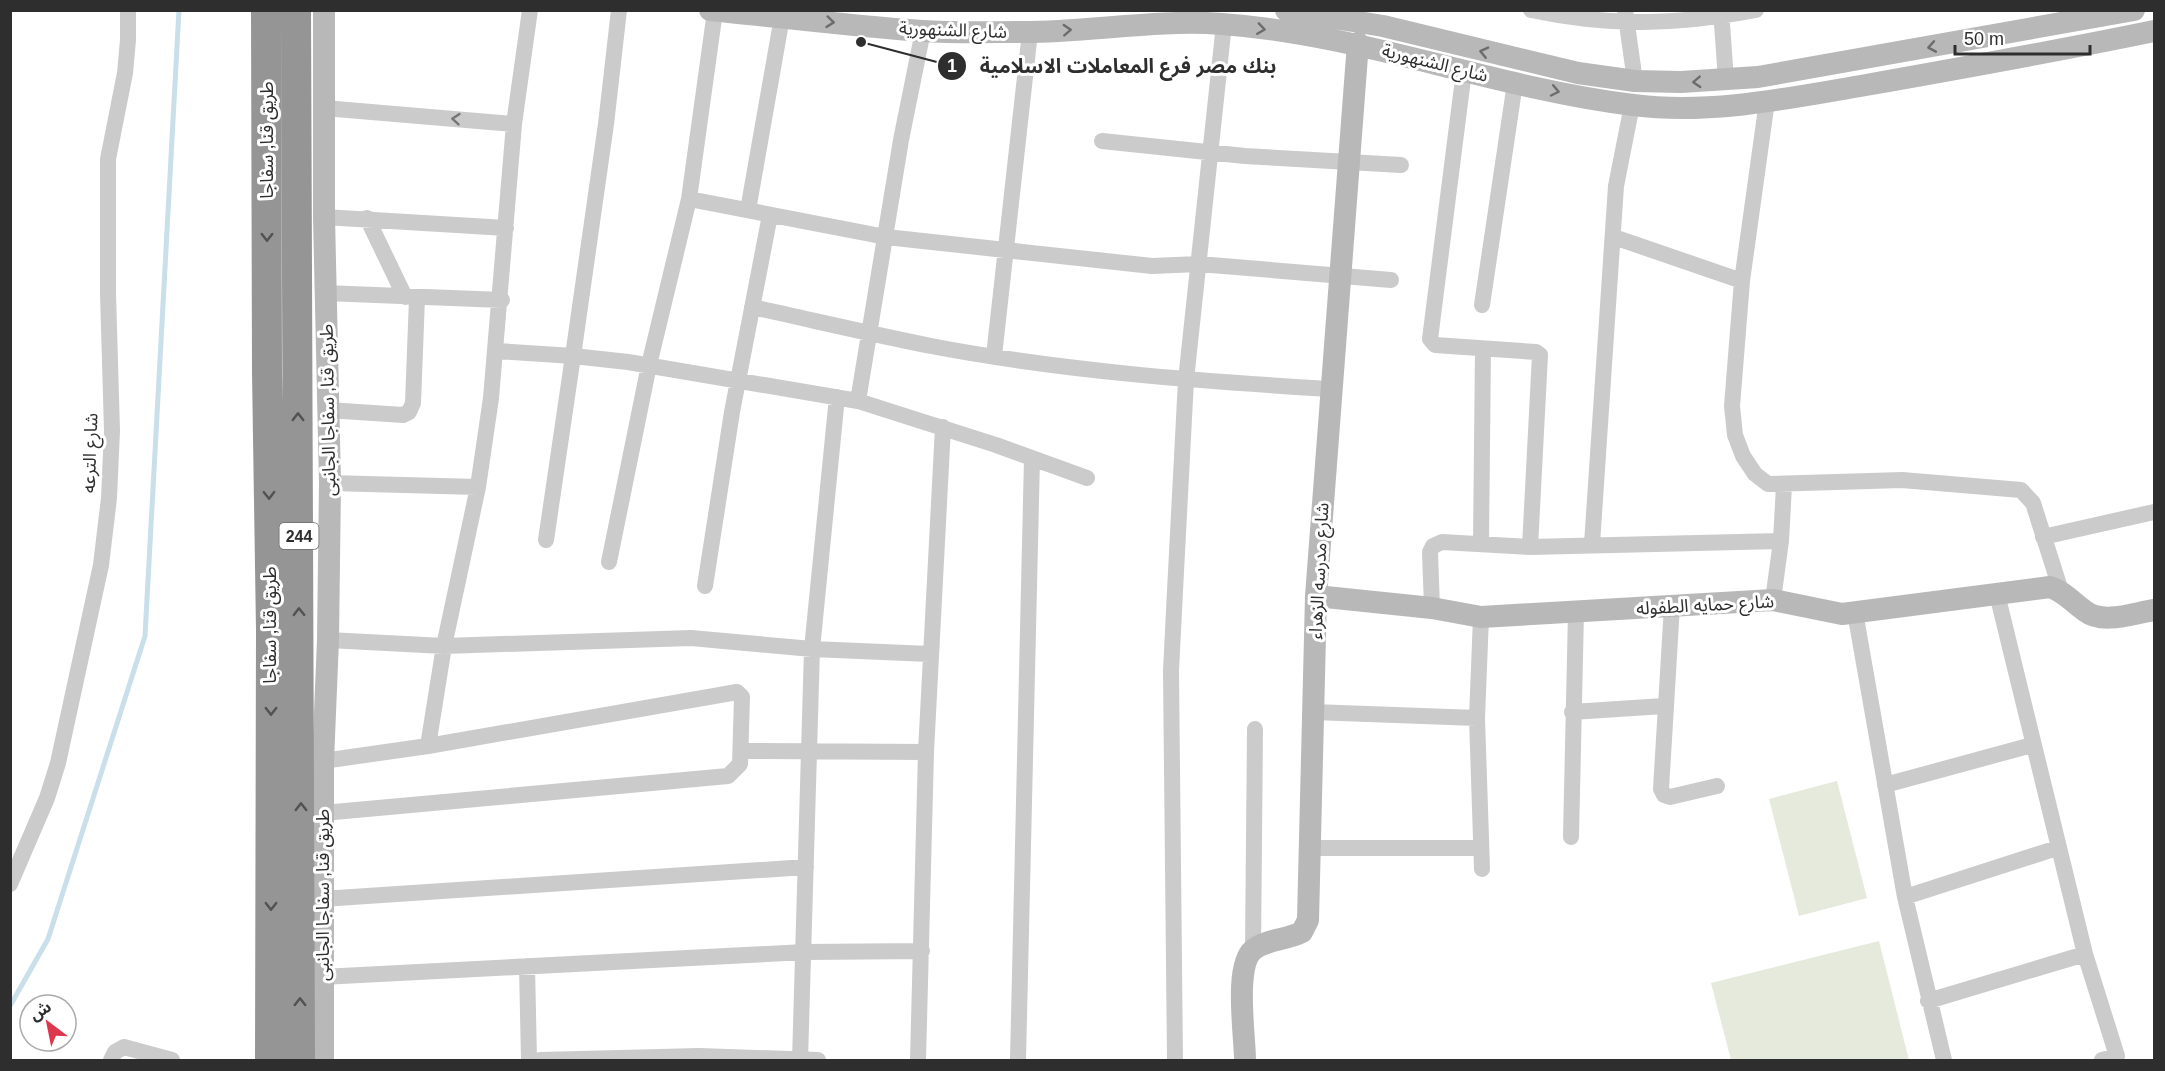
<svg xmlns="http://www.w3.org/2000/svg" width="2165" height="1071" viewBox="0 0 2165 1071" font-family="Helvetica,'Noto Sans Arabic',sans-serif">
  <rect width="100%" height="100%" fill="#fff"/>
  <path fill="#e5eadc" d="M1837 781 1867 898 1799 916 1769 799Z
    M1879 941 1909 1060H1731L1711 983Z"/>
  <g fill="none" stroke-linecap="round" stroke-linejoin="round">
    <path stroke="#c9dfea" stroke-width="5" d="M10 1006 48 939 145 636 179 10"/>
    <path stroke="#cbcbcb" stroke-width="16" d="M619 10 606 124 573 356 628 362 858 401 996 445 1087 478
      M1531 10C1611 27 1676 25 1756 10
      M1625 10 1635 81
      M1721 10 1726 80
      M1464 71 1430 339 1435 345 1536 352 1540 355 1530 547
      M1767 101 1742 281 1732 406 1735 435 1743 456 1755 474 1768 484 1902 480 2021 490 2033 503 2061 591
      M324 108 514 124
      M1102 141 1245 156 1401 165
      M689 199 886 237 1152 266 1199 264 1391 280
      M748 210 782 17
      M324 217 506 228
      M367 218 405 297
      M1614 237 1742 281
      M325 293 502 300
      M1482 305 1515 83
      M752 307C812 320 871 334 931 346 1062 371 1197 381 1330 389
      M497 351 573 356 546 540
      M994 356 1030 32
      M858 401 901 140 923 31
      M328 410 403 415 409 412 413 403 417 298
      M330 483 478 487
      M2043 537 2154 512
      M1481 542 1483 350
      M1592 544 1616 186 1632 105
      M609 562 649 365 689 199 715 11
      M705 586 732 412 770 215
      M1997 594 2085 954 2117 1056 2102 1060
      M1773 600 1781 541 1784 485
      M1672 606 1661 789 1664 795 1670 797 1717 786
      M1432 608 1430 552 1433 546 1442 542 1530 547 1781 541
      M1855 612 1905 897 1944 1060
      M328 640 444 646 691 638 812 649 930 654
      M1313 712 1477 718 1481 617
      M1572 712 1664 706
      M1477 718 1482 869
      M741 751 926 752
      M323 761 428 746 444 646 478 487 491 398 514 124 530 10
      M1885 785 2032 745
      M323 813 728 776 740 764 742 697 737 692 428 746
      M1571 837 1576 612
      M1310 848H1480
      M10 884 47 798 58 763 101 565 109 498 112 431 108 293V159L125 73 128 40V10
      M1905 897 2057 848
      M322 899 806 867
      M1253 950 1255 729
      M527 966 529 1060
      M322 977 805 952 922 951
      M1928 1001 2085 954
      M111 1060 115 1052 124 1047 172 1060
      M540 1060 699 1056 818 1060
      M800 1060 812 649 837 397
      M918 1060 926 752 943 427
      M1018 1060 1032 458
      M1175 1060 1171 671 1175 591 1186 380 1224 24"/>
    <path stroke="#b8b8b8" stroke-width="22" d="M710 10C780 17 851 26 922 31 956 33 990 32 1024 32 1090 32 1156 19 1222 24 1362 34 1494 88 1633 105 1711 115 1789 98 1866 85 1962 68 2058 51 2154 31
      M1286 10 1383 26 1578 73 1635 81 1681 82 1758 77 2134 10
      M1316 596 1432 608 1481 617 1773 600 1842 614 2050 587C2065 592 2072 602 2085 611 2103 625 2134 613 2154 610
      M323 1060V761L328 640 330 483 324 217V10
      M1245 1060C1245 1036 1234 966 1253 950 1266 939 1287 940 1302 932L1308 920 1316 596 1358 43"/>
    <path stroke="#959595" stroke-width="30" d="M266 10 267 372 271 630 270 1060
      M296 10 300 1060"/>
  </g>
  <defs><path id="oneway-chevron" d="M-2-3.5L2.5 0L-2 3.5" fill="none" stroke-width="1.6" stroke-linecap="round" stroke-linejoin="round" transform="scale(1.5)"/></defs>
  <g stroke="#6c6c6c">
    <use href="#oneway-chevron" transform="translate(830 22) rotate(6)"/>
    <use href="#oneway-chevron" transform="translate(1261 29) rotate(8)"/>
    <use href="#oneway-chevron" transform="translate(1067 30) rotate(-3)"/>
    <use href="#oneway-chevron" transform="translate(1932 47) rotate(170)"/>
    <use href="#oneway-chevron" transform="translate(1484 52) rotate(-167)"/>
    <use href="#oneway-chevron" transform="translate(1697 82) rotate(177)"/>
    <use href="#oneway-chevron" transform="translate(1555 91) rotate(12)"/>
  </g>
  <use stroke="#757575" href="#oneway-chevron" transform="translate(456 119) rotate(-175)"/>
  <g stroke="#525252">
    <use href="#oneway-chevron" transform="translate(267 237) rotate(90)"/>
    <use href="#oneway-chevron" transform="translate(298 417) rotate(-90)"/>
    <use href="#oneway-chevron" transform="translate(269 495) rotate(89)"/>
    <use href="#oneway-chevron" transform="translate(299 612) rotate(-91)"/>
    <use href="#oneway-chevron" transform="translate(271 711) rotate(90)"/>
    <use href="#oneway-chevron" transform="translate(301 807) rotate(-90)"/>
    <use href="#oneway-chevron" transform="translate(271 906) rotate(90)"/>
    <use href="#oneway-chevron" transform="translate(300 1002) rotate(-90)"/>
  </g>
  <g text-anchor="middle" dominant-baseline="central" stroke-width="6" stroke-linejoin="round" paint-order="stroke">
    <rect fill="#fff" stroke="#6d6d6d" stroke-width="1.5" x="279.5" y="523" width="39" height="26" rx="4.5"/>
    <g font-size="16" font-weight="bold" fill="#2e2e2e">
      <text x="299" y="536">244</text>
    </g>
    <g font-size="18" fill="#2e2e2e" stroke="#fff">
      <text transform="translate(953 30) rotate(2)">شارع الشنهورية</text>
      <text transform="translate(1435 63) rotate(14)">شارع الشنهورية</text>
      <text transform="translate(267 140) rotate(-90)">طريق قنا, سفاجا</text>
      <text transform="translate(328 410) rotate(-91)">طريق قنا, سفاجا الجانبى</text>
      <text transform="translate(90 453) rotate(-88)">شارع الترعه</text>
      <text transform="translate(1319 571) rotate(-87)">شارع مدرسه الزهراء</text>
      <text transform="translate(1705 605) rotate(-3)">شارع حمايه الطفوله</text>
      <text transform="translate(270 625) rotate(-90)">طريق قنا, سفاجا</text>
      <text transform="translate(323 895) rotate(-90)">طريق قنا, سفاجا الجانبى</text>
    </g>
  </g>
  <path fill="none" stroke="#2e2e2e" stroke-width="2" d="M861 42L952 66"/>
  <g fill="#2e2e2e" stroke="#fff" stroke-width="2">
    <circle cx="861" cy="42" r="6"/>
    <circle cx="952" cy="66" r="15"/>
  </g>
  <g font-size="18" text-anchor="middle" font-weight="bold" fill="#fff">
    <text x="952" y="72">1</text>
  </g>
  <g font-size="20" text-anchor="middle" font-weight="bold" fill="#2e2e2e" stroke="#fff" stroke-width="6" stroke-linejoin="round" paint-order="stroke">
    <text x="1128" y="73">بنك مصر فرع المعاملات الاسلامية</text>
  </g>
  <rect width="2165" height="1071" fill="none" stroke="#2e2e2e" stroke-width="24"/>
  <g transform="translate(48 1023) rotate(328)"><circle r="28" fill="#ffffff" stroke="#ababab" stroke-width="1.5"/>
  <path d="M0-4.5L10 22L0 15L-10 22Z" fill="#dd374e"/>
  <text y="-9" font-size="16" font-weight="bold" text-anchor="middle" fill="#2e2e2e">ش</text>
  </g>
  <path d="M1955 45v9h135v-9" fill="none" stroke="#2e2e2e" stroke-width="3"/>
  <text x="1964" y="45" font-size="18" fill="#2e2e2e" stroke="#ffffff" stroke-width="4.5" paint-order="stroke">50 m</text>
</svg>
